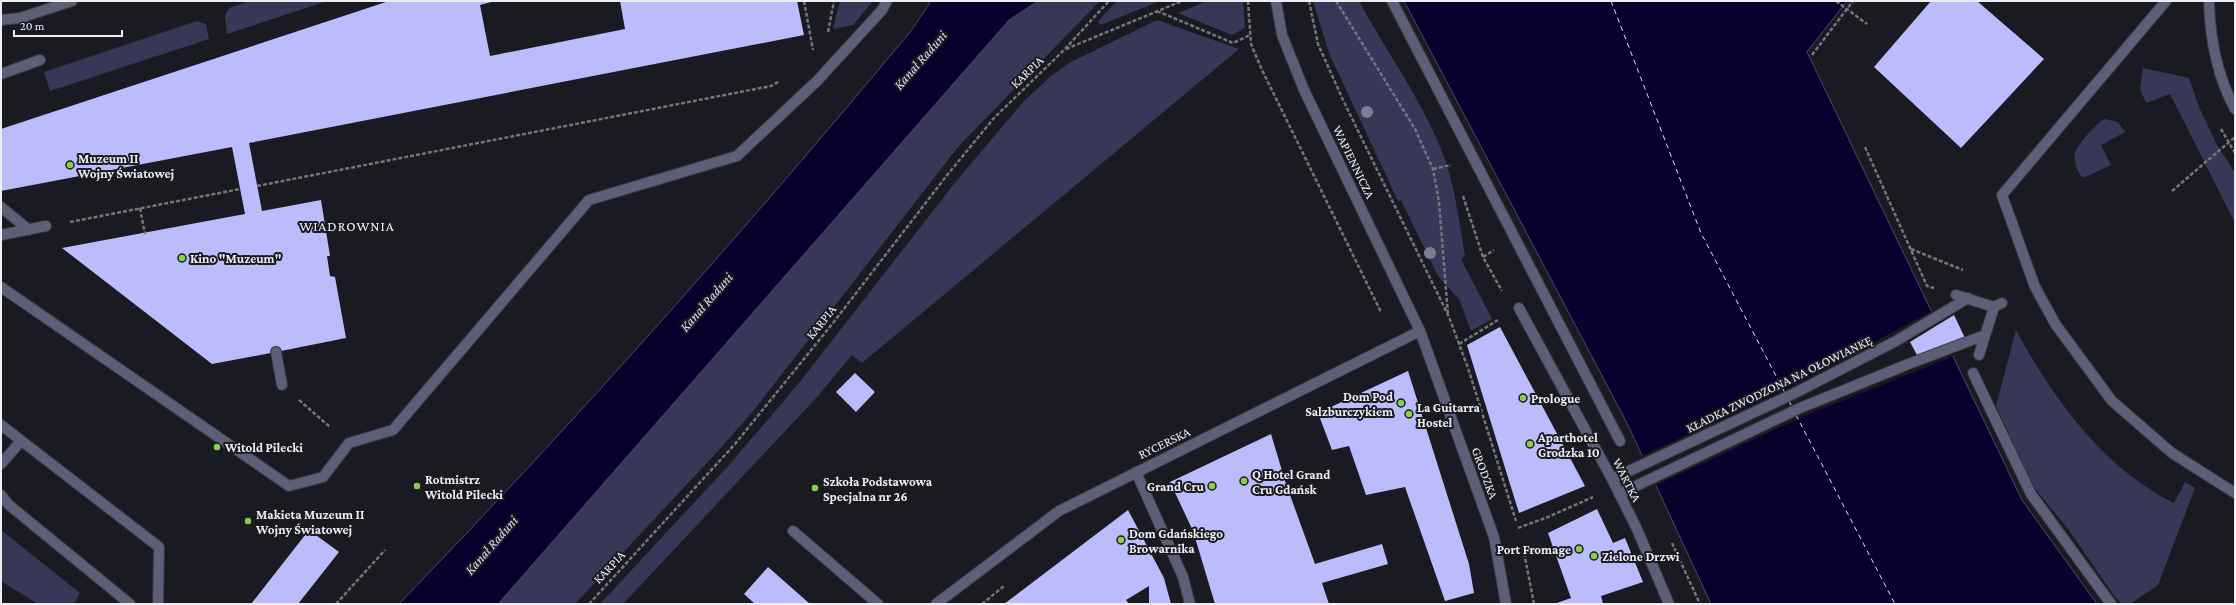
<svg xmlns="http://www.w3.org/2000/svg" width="2236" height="605" viewBox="0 0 2236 605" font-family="'Crimson Pro',serif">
  <rect width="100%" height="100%" fill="#1a1b22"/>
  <path fill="#373758" d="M250 1H327L227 34 225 16 229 8Z
    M840 1H873L853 25 833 29Z
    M1038 1H1100L958 147 754 410 718 451 575 604H498L1009 20Z
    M1117 1H1160L1100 25 1098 21Z
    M1207 1H1243L1245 28 1232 35 1178 13Z
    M1313 1H1359C1386 51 1420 97 1441 149 1455 183 1459 221 1465 256L1461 259 1492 319 1471 331 1459 299 1438 276 1401 200 1398 201 1329 53Z
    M1157 20 1239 49 862 363 852 355 818 396 623 604H600L730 464 799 383 954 184 1023 102 1051 76 1071 62Z
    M197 21 206 24 209 39 50 91 44 72Z
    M2143 68 2189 78 2199 107 2217 145 2235 173V223L2170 94 2146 103 2140 89Z
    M2104 119 2118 122 2125 132 2101 145 2111 165 2083 178C2077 172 2073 160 2075 152 2078 144 2097 123 2104 119Z
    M2016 330C2052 397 2104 469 2174 503L2185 482 2195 488 2158 585 2130 604H2122L2115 597 2068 529 2033 486 1996 406Z
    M1 530 80 593 74 604H38L1 581Z"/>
  <path fill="#0a002e" stroke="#4e4769" d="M931 1H1038L1009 20 498 604H399C577 420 747 228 911 31Z
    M1404 1H1847L1807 52 2022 500 2097 604H1711L1627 423Z"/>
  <path fill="#1a1b22" d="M1932 311 1954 356 1804 416 1654 486 1640 457 1790 387Z"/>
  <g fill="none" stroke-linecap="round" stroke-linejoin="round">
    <path stroke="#dddef0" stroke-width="1" stroke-dasharray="5 4" stroke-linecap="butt" d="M1611 1 1701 233 1785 393
      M1789 401 1792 407
      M1796 415 1895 604"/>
  </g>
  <path fill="#babcfc" d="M389 1H495L480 5 490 56 625 29 620 1H797L804 35 249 143 262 211 321 200 330 256H327L330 276 335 277 346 338 276 352 212 364 62 248 245 214 232 147 1 191V129Z
    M1931 1H1977L2044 59 1961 148 1874 67Z
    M1954 315 1965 338 1917 355 1910 342Z
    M1500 327 1585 486 1519 513 1467 345Z
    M1408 371 1469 564 1474 593 1445 601 1405 487 1366 495 1349 446 1332 450 1318 413Z
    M855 373 875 392 856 412 836 392Z
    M1271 434 1286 484 1315 564 1382 544 1388 564 1322 583 1329 604H1215L1193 531 1170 482Z
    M1597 509 1613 543 1625 538 1643 582 1601 596 1603 604H1554L1571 598 1548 533Z
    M1128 510 1164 578 1171 604H1149V586L1126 600 1129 604H1004Z
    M309 530 339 552 298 604H251Z
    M768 567 810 604H755L744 594Z"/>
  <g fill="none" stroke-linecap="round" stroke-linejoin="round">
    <defs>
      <path id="service" d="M2166 1 2002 195 2035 287 2056 325 2112 401 2172 453 2235 493
        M1 425 159 547 158 604
        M1 464 21 441
        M1 495 9 505 130 604
        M793 531 878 604"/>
      <path id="pedestrian" d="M1392 1 1620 441
        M1 74 40 60
        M1 207 29 230
        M1 235 46 226
        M1 287 289 486 323 477 349 443 393 430 589 200 737 156 817 81 882 10 887 1
        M1956 295 1994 307 2002 303
        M1519 308 1612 479 1636 527 1669 604
        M276 352 282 385
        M1979 355 1994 307
        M1973 373 2031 494 2111 604
        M1612 479 1793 394 1896 341 1968 298
        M1619 494 1800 408 1906 365 1985 335"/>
      <path id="minor" d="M2209 1C2210 38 2217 76 2235 109
        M1136 472 1183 577 1190 604
        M936 604 1059 511 1420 331"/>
      <path id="tertiary" d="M1276 1 1282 35 1304 90 1420 331 1494 537 1506 604
        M1 20 20 18 72 1"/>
    </defs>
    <use href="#service" stroke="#38383f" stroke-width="12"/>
    <use href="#pedestrian" stroke="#38383f" stroke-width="12"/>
    <use href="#minor" stroke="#38383f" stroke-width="12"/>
    <use href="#tertiary" stroke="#38383f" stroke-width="12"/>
    <path stroke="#74757b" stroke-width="2.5" stroke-dasharray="4 2" stroke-linecap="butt" d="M804 1 813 50
      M1248 1 1251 44 1262 70 1381 312
      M1309 1 1318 44 1343 100 1449 317 1468 368 1516 521
      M1336 1 1415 129 1433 169 1439 202 1448 315
      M1836 1 1867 24
      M1157 11 1233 43 1250 35
      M828 32 834 1
      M1066 49 1182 1
      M1812 55 1853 1
      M2221 129 2235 153
      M1865 147 1927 286 1934 288
      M1433 169 1451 165
      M257 186 771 86 778 82
      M2172 191 2235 137
      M1463 196 1483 257 1502 291
      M140 208 145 234
      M70 222 240 189
      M1911 249 1963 270
      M1483 257 1494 250
      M1459 344 1498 320
      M299 400 330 427
      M1518 528 1548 517 1593 497
      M1672 543 1700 604
      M1523 547 1534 604
      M336 604 385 550
      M589 604 735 444 833 323 948 174 994 118 1064 50 1109 1
      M982 604 1004 586"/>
    <use href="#service" stroke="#5d5e77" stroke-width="10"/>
    <use href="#pedestrian" stroke="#5d5e77" stroke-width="10"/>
    <use href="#minor" stroke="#5d5e77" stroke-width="10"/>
    <use href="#tertiary" stroke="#5d5e77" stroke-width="10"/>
  </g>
  <g fill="#7c7d93">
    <circle cx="1367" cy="112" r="6"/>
    <circle cx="1430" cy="253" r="6"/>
  </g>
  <g fill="#89cf49" stroke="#1a1b22" stroke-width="1.5">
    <circle cx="70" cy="165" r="4"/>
    <circle cx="182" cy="258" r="4"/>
    <circle cx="1523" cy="398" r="4"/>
    <circle cx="1401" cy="403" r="4"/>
    <circle cx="1409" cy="414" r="4"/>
    <circle cx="1530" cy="444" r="4"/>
    <circle cx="217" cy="447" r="4"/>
    <circle cx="1244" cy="481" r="4"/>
    <circle cx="417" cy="486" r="4"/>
    <circle cx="1212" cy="486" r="4"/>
    <circle cx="815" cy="488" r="4"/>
    <circle cx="248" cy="521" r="4"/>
    <circle cx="1121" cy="540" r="4"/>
    <circle cx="1579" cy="549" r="4"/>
    <circle cx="1594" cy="556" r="4"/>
  </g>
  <g text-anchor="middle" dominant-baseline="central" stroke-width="4" stroke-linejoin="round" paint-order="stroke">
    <g font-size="13" fill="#ededf2" stroke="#1a1b22">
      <text transform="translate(1027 72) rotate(-44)">KARPIA</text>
      <text transform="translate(1354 162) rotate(64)">WAPIENNICZA</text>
      <text transform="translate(821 322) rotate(-51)">KARPIA</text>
      <text transform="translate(1779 384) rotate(-26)">KŁADKA ZWODZONA NA OŁOWIANKĘ</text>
      <text transform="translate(1164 443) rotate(-26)">RYCERSKA</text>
      <text transform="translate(1485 473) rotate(70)">GRODZKA</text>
      <text transform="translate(1627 480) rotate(63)">WARTKA</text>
      <text transform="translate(609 567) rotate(-47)">KARPIA</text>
    </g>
    <g font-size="13" font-weight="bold" fill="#ededf2" stroke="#1a1b22" text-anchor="start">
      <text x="78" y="158">Muzeum II<tspan x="78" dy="15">Wojny Światowej</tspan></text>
      <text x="190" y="258">Kino "Muzeum"</text>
      <text x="1393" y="396" text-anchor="end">Dom Pod<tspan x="1393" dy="15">Salzburczykiem</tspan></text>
      <text x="1531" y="398">Prologue</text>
      <text x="1417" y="407">La Guitarra<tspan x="1417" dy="15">Hostel</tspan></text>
      <text x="1538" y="437">Aparthotel<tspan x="1538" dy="15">Grodzka 10</tspan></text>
      <text x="225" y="447">Witold Pilecki</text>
      <text x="1252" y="474">Q Hotel Grand<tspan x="1252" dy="15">Cru Gdańsk</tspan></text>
      <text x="425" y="479">Rotmistrz<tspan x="425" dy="15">Witold Pilecki</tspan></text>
      <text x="823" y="481">Szkoła Podstawowa<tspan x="823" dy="15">Specjalna nr 26</tspan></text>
      <text x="1204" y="486" text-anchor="end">Grand Cru</text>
      <text x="256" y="514">Makieta Muzeum II<tspan x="256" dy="15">Wojny Światowej</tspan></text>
      <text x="1129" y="533">Dom Gdańskiego<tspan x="1129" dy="15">Browarnika</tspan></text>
      <text x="1571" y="549" text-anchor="end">Port Fromage</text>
      <text x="1602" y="556">Zielone Drzwi</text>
    </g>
    <g font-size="14" font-style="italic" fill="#dddef0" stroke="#1a1b22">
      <text transform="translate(920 60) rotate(-49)">Kanał Raduni</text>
      <text transform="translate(706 302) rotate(-49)">Kanał Raduni</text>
      <text transform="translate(491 545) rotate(-49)">Kanał Raduni</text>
    </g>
    <g font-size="14" letter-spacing="1" fill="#ededf2" stroke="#1a1b22">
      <text x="347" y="226">WIADROWNIA</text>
    </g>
  </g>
  <rect width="2236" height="605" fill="none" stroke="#ededf2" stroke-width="4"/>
  <path d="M14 30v6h108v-6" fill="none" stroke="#ededf2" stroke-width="2"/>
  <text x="20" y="30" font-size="12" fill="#ededf2" stroke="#1a1b22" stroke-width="3" paint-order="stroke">20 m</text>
</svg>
